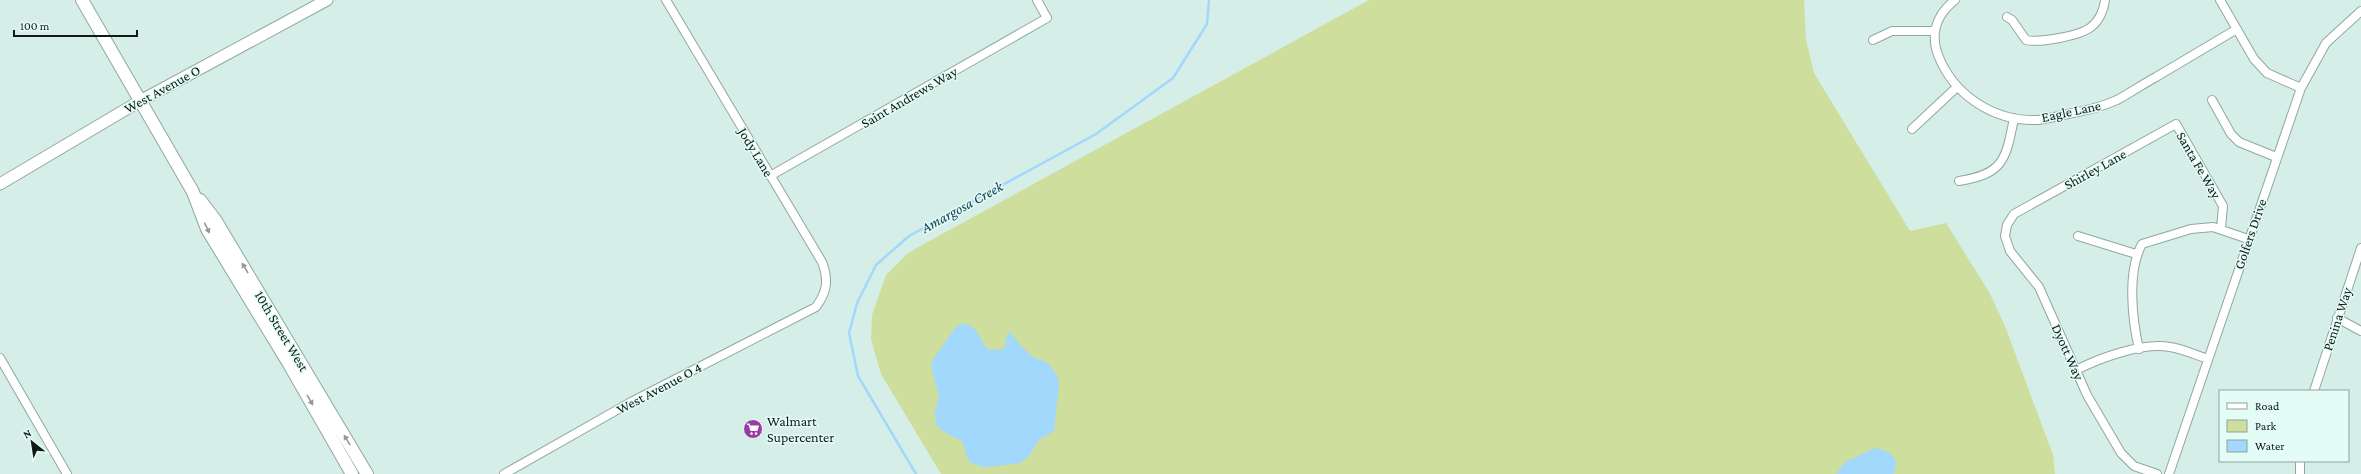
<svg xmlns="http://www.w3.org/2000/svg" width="2361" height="474" viewBox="0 0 2361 474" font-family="'Crimson Pro',serif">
  <rect width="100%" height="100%" fill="#d6eee8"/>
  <path fill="#cdde9d" d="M1369 0H1804L1806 40 1814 73 1910 231 1946 223 1989 292 2005 326 2053 455 2055 474H941L881 374 871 339 872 315 886 275 907 254 922 245Z"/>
  <path fill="#a1d8fc" d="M964 323 975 329 987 349 999 350 1005 347 1007 334 1010 332 1023 348 1033 357 1048 363 1057 376 1059 384 1054 431 1039 440 1029 456 1020 463 998 466 983 467 969 462 962 441 944 432 936 425 935 413 939 395 931 367 933 360 955 328Z
    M1875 448C1890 451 1902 458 1893 474H1836L1845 462Z"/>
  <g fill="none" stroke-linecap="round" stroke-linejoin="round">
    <path stroke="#a1d8fc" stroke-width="2.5" d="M916 474 858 376 849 333 857 303 876 265 909 236 1096 134 1173 78 1207 24 1209 0"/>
    <defs>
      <path id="street" d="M1955 0C1937 14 1930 33 1938 55 1954 96 1995 122 2038 120 2048 119 2058 116 2068 114 2085 111 2101 107 2117 100 2130 93 2143 84 2156 77 2183 61 2210 45 2237 29
        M2220 0 2254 59 2267 73 2301 88
        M2007 17 2012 20 2026 40C2039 43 2080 36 2091 27 2099 21 2104 10 2105 0
        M1873 40 1892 31H1935
        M2212 100 2231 134 2239 142 2276 157
        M1912 129 1957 87
        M770 176 1047 18 1037 0
        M1959 181C2004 174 2006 159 2014 118
        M2078 236 2136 254
        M2337 318 2361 331
        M2139 349C2132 319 2127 271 2142 244L2191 229 2213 227 2248 239
        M0 358 67 474
        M2076 370C2100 358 2143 342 2170 347 2183 349 2196 355 2208 359
        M2314 391 2361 248
        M2300 461V474
        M504 474 631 402 816 307C827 292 829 280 822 262L666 0
        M2157 474 2134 466 2121 453 2087 395 2039 287 2010 251 2005 236 2007 225 2014 214 2176 124 2223 206 2221 229
        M2169 474 2301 88 2326 43 2361 11"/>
      <path id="secondary" d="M0 184 140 101 327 0"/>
      <path id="primary" d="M82 0 193 192 207 229 289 364 352 474
        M200 200 216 221 367 474"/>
    </defs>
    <use href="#street" stroke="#90a7a1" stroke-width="10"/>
    <use href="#secondary" stroke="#90a7a1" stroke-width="13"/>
    <use href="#primary" stroke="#90a7a1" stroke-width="14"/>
    <use href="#street" stroke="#fff" stroke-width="8"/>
    <use href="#secondary" stroke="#fff" stroke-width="11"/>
    <use href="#primary" stroke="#fff" stroke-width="12"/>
  </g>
  <defs><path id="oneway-solid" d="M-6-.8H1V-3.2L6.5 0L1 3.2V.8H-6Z"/></defs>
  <g fill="#949897">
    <use href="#oneway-solid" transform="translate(207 228) rotate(64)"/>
    <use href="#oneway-solid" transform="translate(245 268) rotate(-121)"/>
    <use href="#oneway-solid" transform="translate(310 400) rotate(60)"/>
    <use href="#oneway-solid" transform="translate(347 440) rotate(-121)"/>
  </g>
  <defs>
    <symbol id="supermarket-disc" viewBox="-11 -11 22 22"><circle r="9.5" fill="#9b3ca5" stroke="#e3fcf5"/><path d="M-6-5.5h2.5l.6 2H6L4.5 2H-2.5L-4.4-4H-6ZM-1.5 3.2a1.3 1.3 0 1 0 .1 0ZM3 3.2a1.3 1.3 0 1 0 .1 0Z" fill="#fff"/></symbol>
  </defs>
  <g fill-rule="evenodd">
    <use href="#supermarket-disc" x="742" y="418" width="22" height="22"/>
  </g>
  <g text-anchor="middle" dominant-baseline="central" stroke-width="3" stroke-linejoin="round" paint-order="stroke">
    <g font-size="14" fill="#111917" stroke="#e3fcf5">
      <text transform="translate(162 89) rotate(-29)">West Avenue O</text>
      <text transform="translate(909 97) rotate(-30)">Saint Andrews Way</text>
      <text transform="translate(2071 111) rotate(-12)">Eagle Lane</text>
      <text transform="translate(756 152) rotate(59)">Jody Lane</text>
      <text transform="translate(2199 165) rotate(60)">Santa Fe Way</text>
      <text transform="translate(2095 169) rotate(-29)">Shirley Lane</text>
      <text transform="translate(2250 234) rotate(-71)">Golfers Drive</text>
      <text transform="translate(2337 319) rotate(-72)">Penina Way</text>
      <text transform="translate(282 331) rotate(59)">10th Street West</text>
      <text transform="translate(2068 352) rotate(66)">Dyott Way</text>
      <text transform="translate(659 388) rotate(-28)">West Avenue O 4</text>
    </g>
    <g font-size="14" fill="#111917" stroke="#e3fcf5" text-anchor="start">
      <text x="767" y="421">Walmart<tspan x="767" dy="16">Supercenter</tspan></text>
    </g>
    <g font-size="15" font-style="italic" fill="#164159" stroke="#e3fcf5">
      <text transform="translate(962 207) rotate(-29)">Amargosa Creek</text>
    </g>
  </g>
  <rect x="2219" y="390" width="130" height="72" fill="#e3fcf5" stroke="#8fa19c"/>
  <rect x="2227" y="403" width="20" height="6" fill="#ffffff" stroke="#8fa19c"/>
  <text x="2255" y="410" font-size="12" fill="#111917">Road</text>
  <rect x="2227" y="420" width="20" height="12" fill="#cdde9d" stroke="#8fa19c"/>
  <text x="2255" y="430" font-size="12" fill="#111917">Park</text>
  <rect x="2227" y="440" width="20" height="12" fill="#a1d8fc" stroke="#8fa19c"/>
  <text x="2255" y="450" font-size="12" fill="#111917">Water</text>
  <g transform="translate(32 442) rotate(330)" stroke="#e3fcf5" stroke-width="3" paint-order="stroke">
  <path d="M0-3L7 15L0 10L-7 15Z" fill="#111917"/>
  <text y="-6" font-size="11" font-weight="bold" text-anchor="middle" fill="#111917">N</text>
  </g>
  <path d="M14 30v6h123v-6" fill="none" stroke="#111917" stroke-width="2"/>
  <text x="20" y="30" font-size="12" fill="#111917" stroke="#e3fcf5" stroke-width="3" paint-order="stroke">100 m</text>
</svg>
